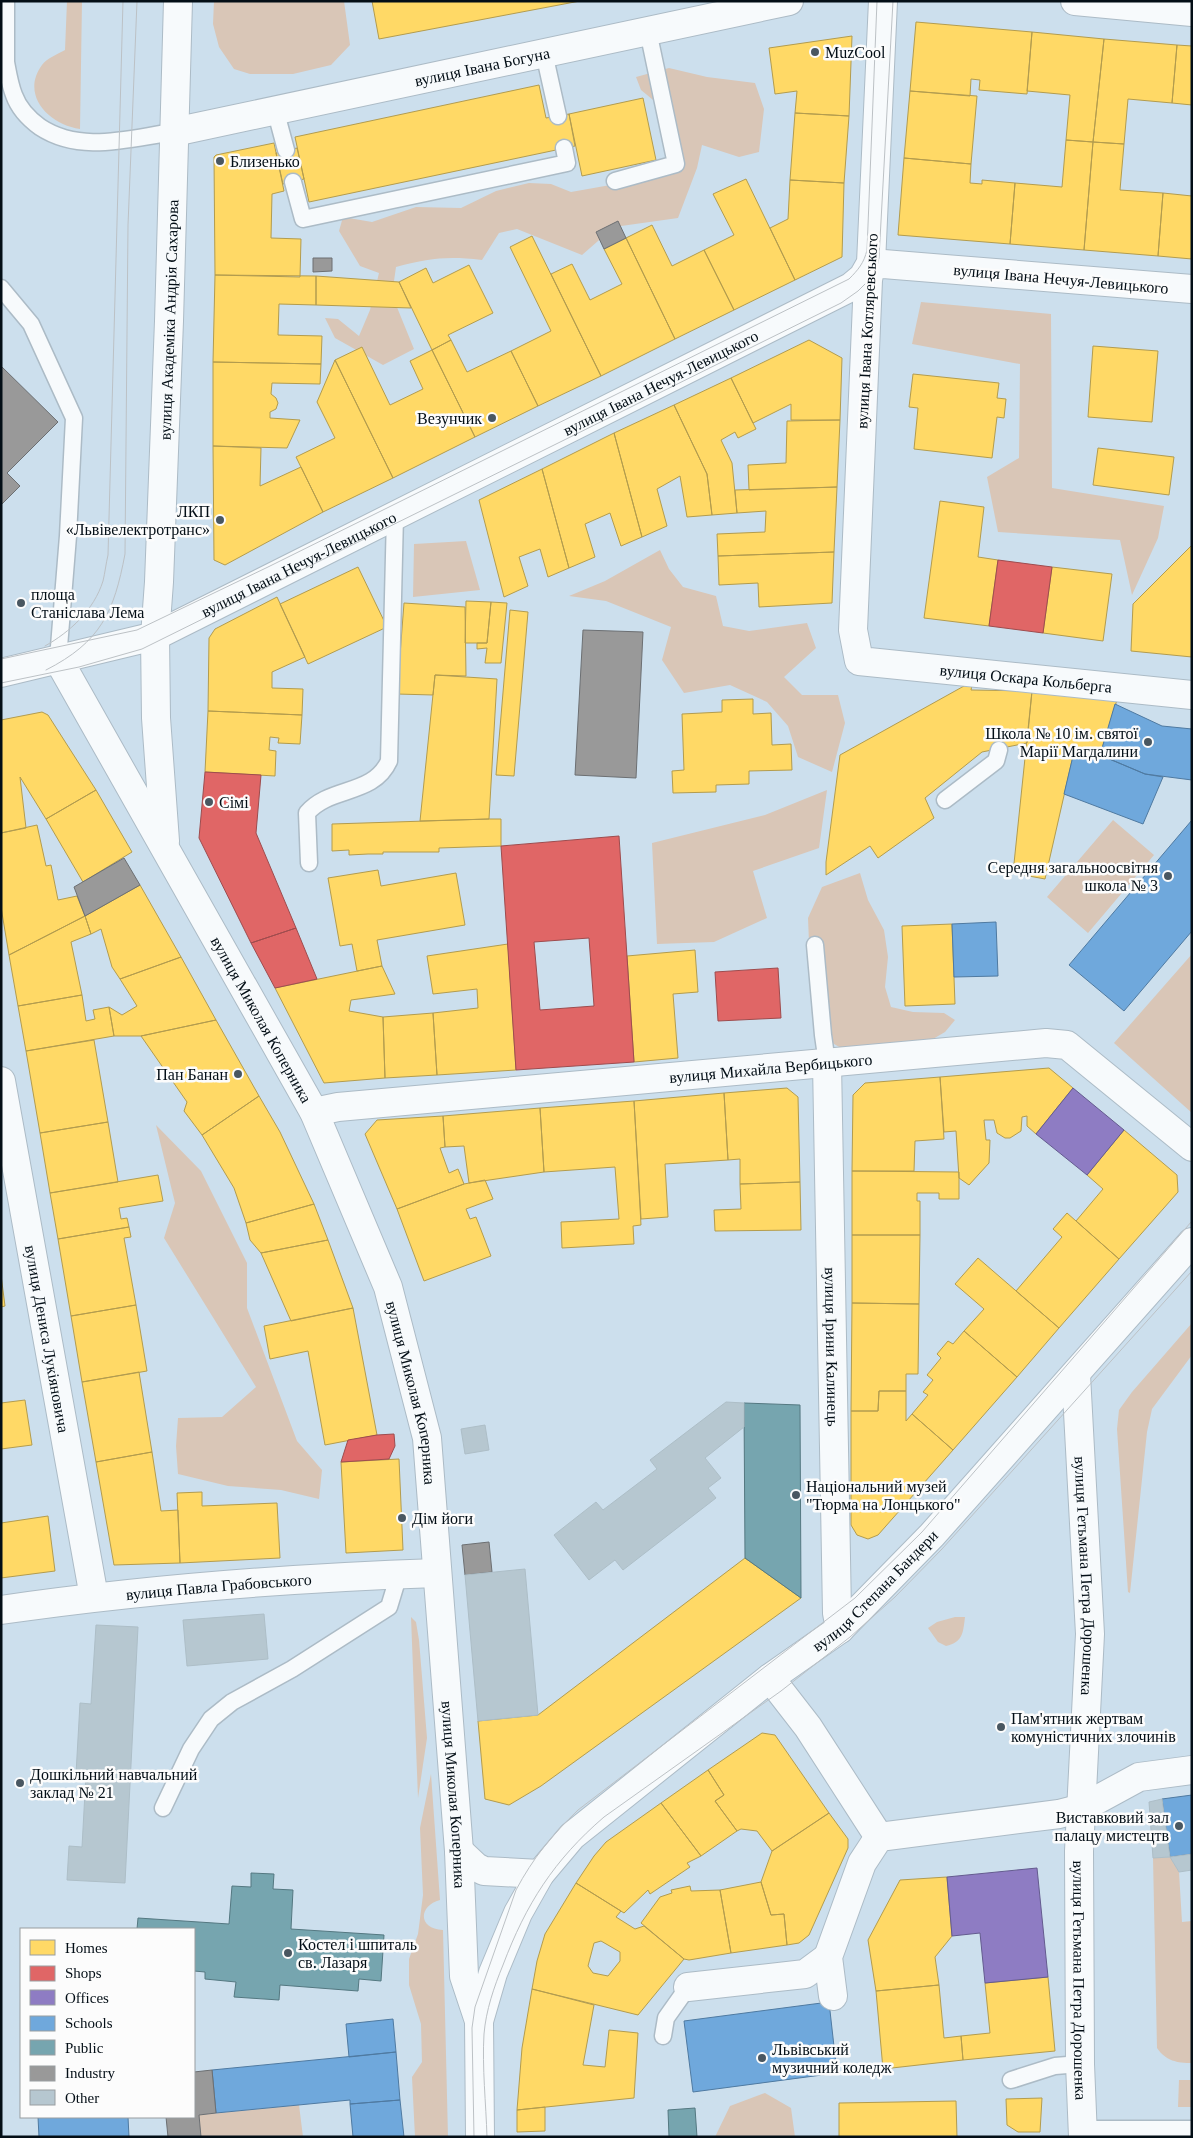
<svg xmlns="http://www.w3.org/2000/svg" width="1193" height="2138" viewBox="0 0 1193 2138" font-family="Georgia,serif">
  <rect width="100%" height="100%" fill="#ccdfed"/>
  <path fill="#d9c6b7" d="M67 1H82L80 129C49 125 20 95 42 65 47 58 58 54 65 50Z
    M214 1H344L350 45 331 65 293 74H250L234 69 219 47 213 24Z
    M669 68 707 77 755 83 764 109 759 152 739 157 702 145 697 168 678 218 614 227 582 255 517 229 499 233 482 260C447 256 430 258 396 267L392 295 414 349 383 365 335 338 325 318 338 319 359 336 370 310 379 273 360 266 339 231 343 217 372 222 416 207 461 208 496 191 529 183 551 184 571 192 633 181 672 160 658 104 641 90 636 77Z
    M921 302 1051 314 1052 488 1164 506 1158 538 1132 595 1120 540 998 532 987 477 1019 458 1020 364 912 344Z
    M466 541 480 590 413 597 414 544Z
    M660 550 669 569 683 587 716 596 723 626 749 631 807 623 816 648 784 677 802 695H838L845 723 832 772 798 757 788 726 767 702 730 685 684 693 662 660 671 627 606 601 569 596 605 581Z
    M827 790 819 848 753 871 767 918 714 942 657 944 652 843 765 815Z
    M1113 820 1154 855 1088 933 1047 897Z
    M860 873 868 900 884 930 888 957 885 987 891 1007 913 1012 944 1013 955 1020 945 1032 933 1039 841 1048 822 1037 812 1016 808 918 822 887Z
    M1192 954V1113L1114 1043Z
    M156 1125 201 1171 247 1263V1308L297 1441 322 1470 319 1499 281 1490 228 1486 178 1474 176 1446 178 1418 222 1417 256 1387 164 1238 175 1203Z
    M1192 1323V1355L1152 1409 1147 1432 1130 1593 1128 1592 1117 1429 1119 1410 1132 1392Z
    M411 1617 416 1622 419 1640 427 1738 418 1798Z
    M955 1617H965C963 1633 963 1642 946 1646L938 1642 928 1628 937 1622Z
    M431 1774 440 1900C418 1906 418 1929 443 1930L448 2137H415L412 2077 422 2062 421 2024 409 1985V1959L418 1934 423 1895 420 1828Z
    M1170 1857 1179 1872 1182 1922 1192 1921V2063C1177 2063 1166 2061 1157 2048L1153 1858Z
    M1179 2080H1192V2107H1178Z
    M765 2093 791 2108 795 2137H715L730 2106Z
    M299 2105 303 2137H201L199 2115Z"/>
  <path fill="#ffd966" stroke="#b39c4e" fill-rule="evenodd" d="M372 1H580L379 39Z
    M916 22 1032 32 1027 94 979 90 980 80 971 79 970 96 910 91Z
    M1032 32 1104 39 1093 142 1066 140 1070 95 1027 91Z
    M852 36 849 116 795 113 797 91 775 94 769 48Z
    M1104 39 1177 45 1172 103 1128 99 1124 144 1093 142Z
    M1177 45 1192 46V105L1172 103Z
    M539 85 546 118 569 114 575 146 309 202 295 137Z
    M910 91 977 96 971 164 904 158Z
    M643 98 656 160 582 176 569 114Z
    M795 113 849 116 844 183 790 180Z
    M1066 140 1093 142 1084 250 1010 244 1015 183 1062 187Z
    M1093 142 1124 144 1120 190 1163 193 1158 256 1084 250Z
    M274 143 284 191 272 194 271 238 301 239 300 277 215 275 214 157 216 155Z
    M297 148 304 179 283 184 276 153Z
    M904 158 971 164 970 183 982 184V180L1015 183 1010 244 898 235Z
    M746 179 795 280 734 310 704 250 734 235 713 194Z
    M790 180 844 183 842 257 795 280 770 228 788 219Z
    M1163 193 1192 196V259L1158 256Z
    M652 225 672 266 704 250 734 310 675 339 626 238Z
    M532 236 601 376 538 406 511 351 551 331 510 247Z
    M626 238 675 339 601 376 551 274 572 264 590 300 622 284 604 249Z
    M469 265 493 313 448 335 451 340 432 350 399 282 426 268 433 283Z
    M215 275 316 276V305L279 304 278 335 322 336 321 364 213 362Z
    M316 276 399 282 411 308 316 305Z
    M451 340 467 372 511 351 538 406 475 437 432 350Z
    M809 340 842 358 840 420H791V404L753 423 731 378Z
    M1093 346 1158 351 1152 422 1088 417Z
    M362 347 390 405 423 389 410 361 432 350 475 437 393 478 335 360Z
    M335 360 393 478 323 512 296 457 335 438 317 402Z
    M213 362 321 364 320 384 272 383 271 394 276 398 278 403 276 409 270 412V418L300 420 287 448 213 446Z
    M913 374 999 383 997 398 1006 399 1004 418 997 417 992 458 914 449 918 408 909 407Z
    M731 378 756 429 738 438 735 432 721 440 732 463 737 513 712 515 707 474 674 405Z
    M674 405 707 474 712 515 687 517 680 476 657 489 667 526 642 537 614 433Z
    M840 420 837 487 749 490 748 465 786 463 787 421Z
    M614 433 642 537 621 546 610 513 585 524 595 557 569 568 542 469Z
    M213 446 261 448 260 486 301 467 323 512 225 565 214 560Z
    M1098 448 1174 457 1169 495 1093 485Z
    M542 469 569 568 548 577 540 549 519 557 528 586 504 597 479 500Z
    M837 487 834 552 718 556 717 534 765 532 766 511 737 513 735 490Z
    M940 501 984 507 978 557 998 560 989 626 924 618Z
    M1192 545V657L1131 651 1133 604Z
    M834 552 832 603 759 607 758 583 719 585 718 556Z
    M358 567 387 627 308 664 280 604Z
    M1052 567 1112 574 1103 641 1043 633Z
    M277 597 305 657 272 672V688L303 689 302 715 208 711 209 638 215 629Z
    M466 601 491 602 487 643H465Z
    M491 602 507 603 501 663H485L487 648 477 649V643H487Z
    M404 603 465 607 466 676 435 675 433 695 397 694Z
    M510 610 528 612 514 776 496 775Z
    M435 675 497 679 489 819 420 821Z
    M973 681 971 690 1032 691 1027 743 982 752 925 798 934 818 878 858 870 846 826 875V862L840 755Z
    M1032 691 1117 700 1100 755 1073 756 1045 879 1013 873Z
    M753 699V714L771 713 772 745 791 744 792 770 749 771V784L716 785V792L673 793 672 771 684 770 682 714 722 712V700Z
    M208 711 302 715 300 744 278 743 279 738 270 737 269 750 276 751 275 776 205 772Z
    M42 712 48 715 96 790 46 819 20 777 26 828 1 833V720Z
    M96 790 132 852 83 882 46 819Z
    M489 819H501V846L439 848V852H383V854H368L349 855V850L332 851V824Z
    M37 825 46 866 51 865 58 900 77 896 85 916 9 955 1 907V833Z
    M378 870 381 886 456 873 465 925 377 940 382 966 357 971 352 944 340 946 328 878Z
    M140 885 181 957 120 979 112 967 101 929 91 934 85 916Z
    M85 916 91 934 71 942 82 995 18 1006 9 955Z
    M952 924 955 1004 905 1006 902 926Z
    M508 944 516 1070 437 1075 433 1013 478 1008 477 989 433 994 427 956Z
    M695 950 698 992 673 994 678 1058 634 1062 627 956Z
    M181 957 216 1020 141 1036H114L109 1007 122 1015 137 1006 120 979Z
    M382 966 395 994 351 1000 349 1011 383 1017 385 1078 324 1083 275 988Z
    M82 995 86 1021 95 1019 93 1010 109 1007 114 1036 26 1051 18 1006Z
    M433 1013 437 1075 385 1078 383 1017Z
    M216 1020 259 1096 202 1135 184 1111 187 1102 141 1036Z
    M94 1040 108 1122 40 1133 26 1051Z
    M1049 1068 1073 1088 1036 1134 1027 1126V1116L1022 1117 1021 1131 1010 1138H1005L997 1133 994 1120H984L986 1140H990L989 1163 969 1185 959 1178 956 1131 944 1132 940 1077Z
    M940 1077 944 1139 915 1141 914 1171H852L853 1095 865 1083Z
    M787 1088 798 1097 800 1182 740 1184V1159L728 1160 724 1093Z
    M724 1093 728 1160 665 1164 668 1217 641 1219 634 1101Z
    M259 1096 280 1132 314 1204 246 1223 234 1188 202 1135Z
    M634 1101 641 1225 633 1226 634 1244 562 1248 561 1222 619 1219 615 1167 544 1172 540 1108Z
    M540 1108 544 1172 469 1183 464 1146 445 1147 443 1116Z
    M443 1116 445 1147 440 1148 449 1173 458 1169 464 1184 397 1209 365 1134 377 1120Z
    M108 1122 118 1182 50 1193 40 1133Z
    M1124 1130 1177 1175 1178 1192 1119 1259 1076 1221 1103 1189 1087 1175Z
    M852 1171 959 1172V1199H939V1193H917V1201H920V1235H852Z
    M158 1175 163 1201 119 1208 121 1219 127 1218 129 1227 58 1239 50 1193Z
    M485 1180 493 1199 466 1209 470 1219 476 1217 491 1256 424 1281 397 1209 464 1184Z
    M800 1182 801 1230 715 1231 714 1210 741 1209 740 1184Z
    M314 1204 328 1240 261 1253 250 1240 246 1223Z
    M1067 1213 1119 1259 1059 1328 1016 1291 1062 1237 1053 1229Z
    M129 1227 131 1237 124 1238 136 1305 71 1316 58 1239Z
    M852 1235H920L919 1304 852 1303Z
    M328 1240 353 1308 291 1321 261 1253Z
    M978 1258 1059 1328 1017 1377 964 1331 984 1309 955 1284Z
    M1 1275 5 1306 1 1307Z
    M852 1303 919 1304 918 1374H906V1391H879L878 1411H851Z
    M136 1305 147 1371 82 1382 71 1316Z
    M353 1308 377 1435 325 1445 308 1351 270 1359 264 1326Z
    M964 1331 1017 1377 953 1450 912 1414 928 1395 923 1392 933 1380 927 1375 941 1358 937 1354 948 1341 953 1344Z
    M139 1372 152 1452 96 1462 82 1382Z
    M879 1391H906V1421L912 1414 953 1450 878 1535 868 1539 857 1535 851 1525V1411H878Z
    M25 1400 32 1445 1 1449V1403Z
    M152 1452 161 1511 178 1510 180 1563 114 1565 96 1462Z
    M399 1459 403 1550 346 1553 341 1462Z
    M202 1492V1506L277 1503 280 1558 180 1563 177 1493Z
    M48 1516 55 1571 1 1578V1523Z
    M745 1558 801 1598 541 1786 509 1805 485 1799 478 1721 538 1715Z
    M762 1733 775 1735 829 1813 772 1851 757 1831 741 1829 737 1831 715 1801 724 1795 708 1770Z
    M708 1770 724 1795 715 1801 737 1831 701 1856 661 1803Z
    M661 1803 701 1856 687 1863 690 1867 650 1894 648 1890 624 1913 576 1883 594 1856 606 1842Z
    M829 1813 848 1839V1848L809 1935 799 1943 787 1945 784 1914 771 1915 761 1882 772 1851Z
    M947 1877 952 1936 935 1957 939 1985 876 1991 868 1940 900 1880Z
    M761 1882 771 1915 784 1914 787 1945 731 1953 720 1890Z
    M576 1883 621 1911 616 1917 635 1929 644 1926 684 1959 638 2015 532 1989 537 1961 545 1934ZM601 1941 620 1952V1961L608 1976 593 1973 588 1966 594 1943Z
    M690 1886 691 1891 720 1890 731 1953 689 1960 684 1959 641 1923 660 1897 672 1893 671 1890Z
    M1048 1977 1055 2051 963 2060 961 2036 990 2033 985 1983Z
    M939 1985 944 2038 961 2036 963 2060 883 2069 876 1991Z
    M532 1989 594 2005 583 2065 605 2067 609 2030 638 2033 634 2098 517 2110 522 2048Z
    M1042 2098 1040 2132H1018L1007 2125 1006 2099Z
    M956 2101 957 2137H839V2103Z
    M545 2107V2131L517 2132V2110Z"/>
  <path fill="#e06666" stroke="#9e4c4e" fill-rule="evenodd" d="M998 560 1052 567 1043 633 989 626Z
    M205 772 261 775 256 833 296 928 251 943 199 838Z
    M619 836 634 1062 516 1070 501 846ZM589 938 594 1006 540 1010 534 942Z
    M296 928 317 979 275 988 251 943Z
    M778 968 781 1018 718 1021 715 972Z
    M394 1434 395 1446 389 1459 341 1462 348 1440 377 1435Z"/>
  <path fill="#8e7cc3" stroke="#645b8f" d="M1073 1088 1124 1130 1087 1175 1036 1134Z
    M1037 1868 1048 1977 985 1983 980 1933 952 1936 947 1877Z"/>
  <path fill="#6fa8dc" stroke="#4f7aa1" d="M1115 704 1162 726 1192 729V780L1145 774 1100 755Z
    M1100 755 1145 774 1163 777 1143 824 1064 794 1073 756Z
    M1192 820V931L1124 1011 1069 965Z
    M996 922 998 976 954 977 952 924Z
    M1192 1795V1854L1170 1857 1162 1799Z
    M829 2002 837 2073 693 2092 684 2021Z
    M393 2019 396 2052 349 2057 346 2024Z
    M396 2052 400 2100 350 2104V2100L216 2113 212 2070Z
    M400 2100 404 2137H353L350 2104Z
    M38 2117H128L129 2137H39Z"/>
  <path fill="#76a5af" stroke="#547881" d="M744 1403 800 1405 801 1598 745 1558Z
    M251 1873 274 1874 273 1889 293 1890 291 1929 384 1935 381 1981 359 1979 358 1991 280 1985 279 2000 234 1997 236 1982 205 1979V1972L194 1971V1929H137L138 1918 229 1924 232 1886 251 1887Z
    M695 2108 697 2137H669L668 2110Z"/>
  <path fill="#999" stroke="#6c6f72" d="M618 221 626 238 604 249 596 232Z
    M313 258H332V271L313 272Z
    M1 366 58 422 7 473 20 486 1 505Z
    M583 630 643 632 636 778 575 775Z
    M124 858 140 885 85 916 74 887Z
    M489 1542 492 1572 465 1575 462 1545Z
    M212 2070 216 2113 199 2115 201 2137H168L166 2117H194V2072Z"/>
  <path fill="#b6c7d0" stroke="#adbec7" d="M726 1402 744 1403V1427L705 1458 721 1478 708 1488 716 1498 623 1570 615 1560 589 1580 554 1535 596 1502 603 1510 657 1469 650 1460Z
    M485 1425 489 1450 465 1454 461 1429Z
    M525 1569 538 1715 478 1721 465 1575Z
    M264 1614 268 1659 187 1666 183 1620Z
    M96 1625 138 1627 125 1883 67 1880 69 1846 82 1847 86 1774H76L80 1703 91 1704Z
    M1162 1799 1170 1857 1153 1858 1149 1802Z
    M1192 1854V1870L1179 1872 1170 1857Z"/>
  <g fill="none" stroke-linecap="round" stroke-linejoin="round">
    <defs>
      <path id="service" d="M544 53 558 116
        M6 62C8 73 10 85 14 95 19 109 29 119 40 127 81 154 129 138 174 132
        M1 68 6 62V1
        M275 109 286 150
        M615 181 676 164 648 31
        M293 182 303 219 567 163 564 148
        M1 288 31 324 74 418 68 536 58 659
        M945 800 996 761 999 750
        M309 863 307 813C330 786 373 796 389 761L395 515
        M815 945 823 1035 827 1063
        M163 1808 191 1749 211 1719 232 1702 292 1669 389 1607 399 1574
        M663 2036 666 2018 688 1987
        M1011 2080 1055 2066 1080 2064
        M1083 2129H1192"/>
      <g id="minor">
        <path d="M1075 1 1192 12"/>
        <path id="s1" d="M174 132 789 1"/>
        <path id="s2" d="M1192 289 871 263 868 280 853 630 859 661 1192 695"/>
        <path id="s3" d="M827 1063 837 1613 840 1629"/>
        <path id="s4" d="M1 1081 94 1597"/>
        <path id="s5" d="M314 1112 338 1107 1046 1043 1067 1045 1192 1147"/>
        <path id="s6" d="M1 1610C146 1589 291 1578 437 1573"/>
        <path d="M770 1678 808 1727 879 1837"/>
        <path d="M688 1987 805 1974 828 1957"/>
        <path d="M833 1996 828 1957 862 1863 879 1837 1059 1814 1082 1808 1139 1777 1192 1770"/>
      </g>
      <g id="secondary">
        <path id="s7" d="M58 659 314 1112 388 1287 427 1438 459 1851 464 1976 479 2021 480 2137"/>
        <path id="s8" d="M1 673 155 636 851 287 863 277 871 263 883 1"/>
        <path id="s9" d="M165 841 156 718 155 636 159 582 169 321 178 1"/>
        <path id="s10" d="M1076 1375 1090 1634 1079 1851 1080 2064 1083 2137"/>
        <path d="M459 1851 476 1867 484 1871 540 1874"/>
        <path id="s11" d="M479 2021 493 1973 518 1913 540 1874 572 1836 770 1678 840 1629 932 1535 1192 1242"/>
      </g>
    </defs>
    <use href="#service" stroke="#acbbc6" stroke-width="19"/>
    <use href="#minor" stroke="#acbbc6" stroke-width="30"/>
    <use href="#secondary" stroke="#acbbc6" stroke-width="30"/>
    <use href="#service" stroke="#f7fafc" stroke-width="16"/>
    <use href="#minor" stroke="#f7fafc" stroke-width="28"/>
    <use href="#secondary" stroke="#f7fafc" stroke-width="28"/>
    <path stroke="#bcc1c5" stroke-width="1" d="M45 646C70 632 94 610 103 581 105 573 106 563 108 555L123 1
      M1 659 137 630 268 567 849 279C858 270 864 263 867 250L877 1
      M46 670C101 642 114 612 125 554L128 225 137 1
      M1 683 79 667 142 649 841 303 858 291 875 274 879 258 893 1
      M474 2137 472 2028 475 2007 516 1890C533 1858 552 1835 578 1810L855 1598 922 1532 1192 1221
      M487 2137C486 2103 482 2068 484 2034 486 2010 494 1987 503 1965 526 1904 554 1860 604 1817L781 1691 850 1637 895 1597 942 1549 1192 1271"/>
  </g>
  <g fill="#495761" stroke="#fcfcfc" stroke-width="2">
    <circle cx="815" cy="52" r="5"/>
    <circle cx="220" cy="161" r="5"/>
    <circle cx="492" cy="418" r="5"/>
    <circle cx="220" cy="520" r="5"/>
    <circle cx="21" cy="603" r="5"/>
    <circle cx="1148" cy="742" r="5"/>
    <circle cx="209" cy="802" r="5"/>
    <circle cx="1168" cy="876" r="5"/>
    <circle cx="238" cy="1074" r="5"/>
    <circle cx="796" cy="1495" r="5"/>
    <circle cx="402" cy="1518" r="5"/>
    <circle cx="1001" cy="1727" r="5"/>
    <circle cx="20" cy="1783" r="5"/>
    <circle cx="1179" cy="1826" r="5"/>
    <circle cx="288" cy="1953" r="5"/>
    <circle cx="762" cy="2058" r="5"/>
  </g>
  <g text-anchor="middle" dominant-baseline="central" stroke-width="5" stroke-linejoin="round" paint-order="stroke">
    <g font-size="16" fill="#030e16" stroke="#fcfcfc" text-anchor="start">
      <text x="825" y="52">MuzCool</text>
      <text x="230" y="161">Близенько</text>
      <text x="482" y="418" text-anchor="end">Везунчик</text>
      <text x="210" y="511" text-anchor="end">ЛКП<tspan x="210" dy="18">«Львівелектротранс»</tspan></text>
      <text x="31" y="594">площа<tspan x="31" dy="18">Станіслава Лема</tspan></text>
      <text x="1138" y="733" text-anchor="end">Школа № 10 ім. святої<tspan x="1138" dy="18">Марії Магдалини</tspan></text>
      <text x="219" y="802">Сімі</text>
      <text x="1158" y="867" text-anchor="end">Середня загальноосвітня<tspan x="1158" dy="18">школа № 3</tspan></text>
      <text x="228" y="1074" text-anchor="end">Пан Банан</text>
      <text x="806" y="1486">Національний музей<tspan x="806" dy="18">"Тюрма на Лонцького"</tspan></text>
      <text x="412" y="1518">Дім йоги</text>
      <text x="1011" y="1718">Пам'ятник жертвам<tspan x="1011" dy="18">комуністичних злочинів</tspan></text>
      <text x="30" y="1774">Дошкільний навчальний<tspan x="30" dy="18">заклад № 21</tspan></text>
      <text x="1169" y="1817" text-anchor="end">Виставковий зал<tspan x="1169" dy="18">палацу мистецтв</tspan></text>
      <text x="298" y="1944">Костел і шпиталь<tspan x="298" dy="18">св. Лазаря</tspan></text>
      <text x="772" y="2049">Львівський<tspan x="772" dy="18">музичний коледж</tspan></text>
    </g>
    <g font-size="16" fill="#030e16" stroke="#fcfcfc">
      <text stroke="none"><textPath href="#s1" startOffset="315">вулиця Івана Богуна</textPath></text>
      <text transform="translate(1061 279) rotate(5)">вулиця Івана Нечуя-Левицького</text>
      <text stroke="none"><textPath href="#s9" startOffset="522">вулиця Академіка Андрія Сахарова</textPath></text>
      <text transform="translate(867 331) rotate(-87)">вулиця Івана Котляревського</text>
      <text stroke="none"><textPath href="#s8" startOffset="724">вулиця Івана Нечуя-Левицького</textPath></text>
      <text stroke="none"><textPath href="#s8" startOffset="319">вулиця Івана Нечуя-Левицького</textPath></text>
      <text stroke="none"><textPath href="#s2" startOffset="889">вулиця Оскара Кольберга</textPath></text>
      <text stroke="none"><textPath href="#s7" startOffset="414">вулиця Миколая Коперника</textPath></text>
      <text stroke="none"><textPath href="#s5" startOffset="459">вулиця Михайла Вербицького</textPath></text>
      <text stroke="none"><textPath href="#s4" startOffset="262">вулиця Дениса Лукіяновича</textPath></text>
      <text stroke="none"><textPath href="#s3" startOffset="284">вулиця Ірини Калинець</textPath></text>
      <text stroke="none"><textPath href="#s7" startOffset="819">вулиця Миколая Коперника</textPath></text>
      <text stroke="none"><textPath href="#s10" startOffset="201">вулиця Гетьмана Петра Дорошенка</textPath></text>
      <text stroke="none"><textPath href="#s6" startOffset="219">вулиця Павла Грабовського</textPath></text>
      <text stroke="none"><textPath href="#s11" startOffset="600">вулиця Степана Бандери</textPath></text>
      <text stroke="none"><textPath href="#s7" startOffset="1224">вулиця Миколая Коперника</textPath></text>
      <text stroke="none"><textPath href="#s10" startOffset="606">вулиця Гетьмана Петра Дорошенка</textPath></text>
    </g>
  </g>
  <rect width="1193" height="2138" fill="none" stroke="#030e16" stroke-width="5"/>
  <rect x="20" y="1928" width="175" height="190" fill="#fcfcfc" stroke="#989da0"/>
  <rect x="30" y="1940" width="25" height="15" fill="#ffd966" stroke="#989da0"/>
  <text x="65" y="1953" font-size="15" fill="#030e16">Homes</text>
  <rect x="30" y="1966" width="25" height="15" fill="#e06666" stroke="#989da0"/>
  <text x="65" y="1978" font-size="15" fill="#030e16">Shops</text>
  <rect x="30" y="1990" width="25" height="15" fill="#8e7cc3" stroke="#989da0"/>
  <text x="65" y="2003" font-size="15" fill="#030e16">Offices</text>
  <rect x="30" y="2016" width="25" height="15" fill="#6fa8dc" stroke="#989da0"/>
  <text x="65" y="2028" font-size="15" fill="#030e16">Schools</text>
  <rect x="30" y="2040" width="25" height="15" fill="#76a5af" stroke="#989da0"/>
  <text x="65" y="2053" font-size="15" fill="#030e16">Public</text>
  <rect x="30" y="2066" width="25" height="15" fill="#999999" stroke="#989da0"/>
  <text x="65" y="2078" font-size="15" fill="#030e16">Industry</text>
  <rect x="30" y="2090" width="25" height="15" fill="#b6c7d0" stroke="#989da0"/>
  <text x="65" y="2103" font-size="15" fill="#030e16">Other</text>
</svg>
